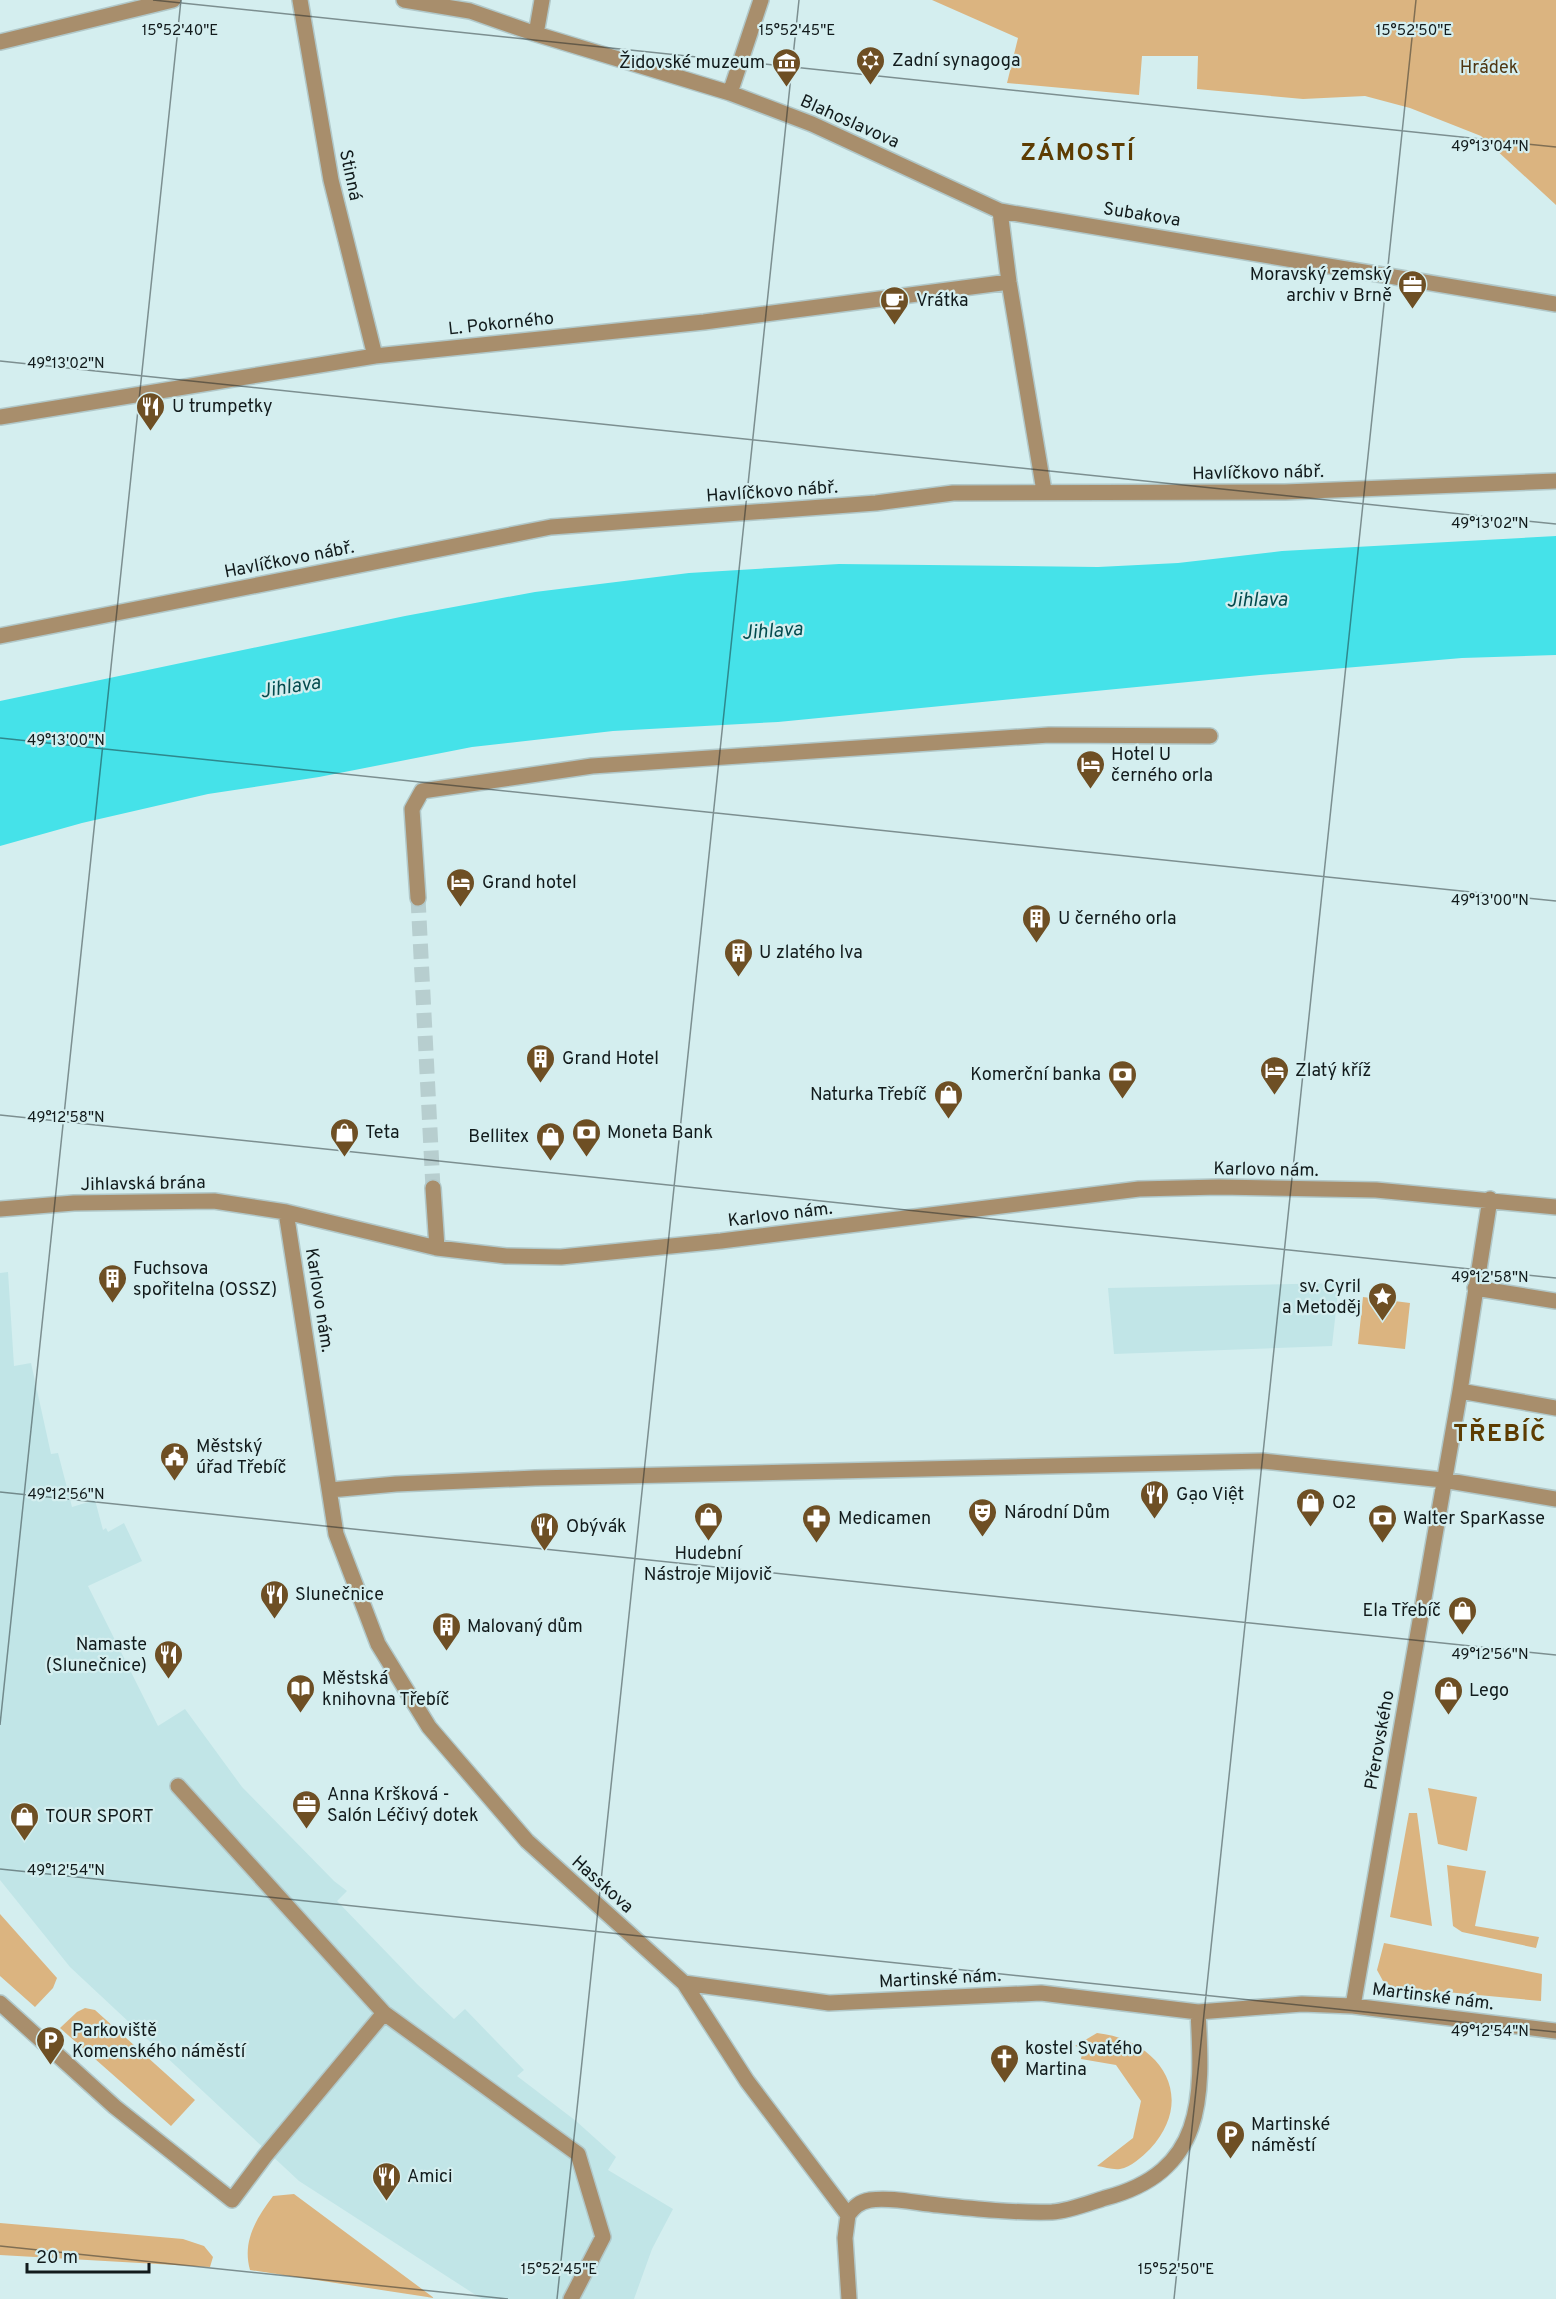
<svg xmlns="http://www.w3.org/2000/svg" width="1556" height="2299" font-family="Overpass,sans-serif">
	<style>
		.built { fill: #c1e5e7 }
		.green { fill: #dbb480 }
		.water { fill: #45e2e9 }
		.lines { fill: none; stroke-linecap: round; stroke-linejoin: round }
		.minor-tunnel { stroke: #b7cecf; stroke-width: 15; stroke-dasharray: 15 8; stroke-linecap: butt }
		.minor-casing { stroke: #b1c8c9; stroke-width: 18 }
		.minor { stroke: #a88e6c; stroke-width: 15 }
		.ticks { fill: none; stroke: #121b1c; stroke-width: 1.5; stroke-opacity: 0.45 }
		.labels { text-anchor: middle; stroke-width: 4.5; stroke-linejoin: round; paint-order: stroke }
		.poi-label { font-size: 18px; fill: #121b1c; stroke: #d4eeef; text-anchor: start }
		.park-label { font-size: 18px; fill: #4f3611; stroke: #d4eeef }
		.street-label { font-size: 18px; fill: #121b1c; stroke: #d4eeef }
		.water-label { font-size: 20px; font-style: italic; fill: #034b4e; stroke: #d4eeef }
		.district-label { font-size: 24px; font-weight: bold; letter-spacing: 1.5px; fill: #5d3c02; stroke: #d4eeef }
		.ticks-label { font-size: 15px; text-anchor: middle; fill: #121b1c; stroke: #d4eeef; stroke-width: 4.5; stroke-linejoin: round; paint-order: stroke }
	</style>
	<rect width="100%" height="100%" fill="#d4eeef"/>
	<path class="built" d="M8,1272L14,1366L31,1363L51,1454L58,1453L72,1507L95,1500L103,1530L106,1528L108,1532L124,1523L142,1561L88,1586L158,1726L185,1709L242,1787L334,1881L347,1891L337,1901L417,1984L454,2019L465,2009L524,2070L517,2076L576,2121L616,2157L608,2170L673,2209L652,2249L634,2299H482L299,2181L70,1967L0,1880V1273Z
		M1339,1283L1332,1346L1114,1354L1108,1288Z"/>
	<path class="green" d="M932,0H1556V205L1481,136L1410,108L1365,96L1303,99L1197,89L1198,56H1142L1139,95L1007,83L1018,38Z
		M1363,1297L1410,1303L1405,1349L1358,1344Z
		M1428,1788L1477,1797L1467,1851L1438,1844Z
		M1409,1813H1417L1432,1926L1390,1917Z
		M1447,1865L1486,1871L1475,1926L1539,1937L1536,1948L1462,1932L1453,1926Z
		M0,1914L57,1978L53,1988L35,2007L0,1976Z
		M1384,1943L1542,1974L1541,2001L1393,1987L1383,1981L1377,1970Z
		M85,2008L95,2010L195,2100L171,2126L60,2028L77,2012Z
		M1097,2033C1160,2040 1198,2097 1150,2149C1142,2157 1131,2167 1120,2169C1113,2170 1104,2167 1097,2166L1133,2138L1141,2101L1116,2065L1081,2059L1083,2048L1075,2046Z
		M294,2194L434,2298L250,2270C242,2241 256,2219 273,2196Z
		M0,2223L183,2239L204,2246L213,2257L210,2267L0,2255Z"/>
	<path class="water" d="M1556,536V655L1462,658L1260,675L778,722L613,731L472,747L319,777L208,794L82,823L0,846V701L405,616L535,592L689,573L839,564L1098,567L1178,563L1282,551Z"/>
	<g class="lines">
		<path class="minor-tunnel" d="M418,898L433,1188"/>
		<defs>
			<path id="minor" d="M300,0L331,180L375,356
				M404,0L470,11L536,34L730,93L812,124L1000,211L1556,304
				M536,34L542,0
				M0,42L173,0
				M730,93L761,0
				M1000,211L1009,282L1044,491
				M0,417L375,356L704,322L1009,282
				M0,636L551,527L876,503L953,493L1285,492L1556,481
				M418,898L412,809L422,791L592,766L1049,735L1210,736
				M433,1188L437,1248
				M0,1209L74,1203L214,1201L286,1212L437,1248L506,1256L561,1257L721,1241L1139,1189L1219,1187L1376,1190L1556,1207
				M286,1212L336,1534L378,1644L429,1727L527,1841L684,1983L747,2081L848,2215L845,2238L849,2299
				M1475,1288L1556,1301
				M1460,1391L1556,1408
				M330,1490L396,1484L535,1478L1263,1461L1443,1480L1556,1499
				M178,1786L384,2013
				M684,1983L829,2003L1041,1993L1198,2012
				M0,2003L115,2107L232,2200L265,2156L384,2013L578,2154L603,2237L571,2299
				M1353,2006L1460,1391L1490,1199
				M848,2215C854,2207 859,2202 870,2200C892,2197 916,2203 938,2205C976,2209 1014,2213 1052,2212C1069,2211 1089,2203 1105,2198C1205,2172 1203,2099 1198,2012L1302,2004L1353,2006L1556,2031"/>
		</defs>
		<use href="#minor" class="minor-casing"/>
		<use href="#minor" class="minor"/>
	</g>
	<path class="ticks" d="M153,0L1556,147M0,361L1556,524M0,738L1556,901M0,1115L1556,1278M0,1492L1556,1655M0,1725L181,0M0,1869L1556,2032M0,2246L508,2299M557,2299L799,0M1174,2299L1416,0"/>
	<defs>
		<symbol id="synagogue-pin" viewBox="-11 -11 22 30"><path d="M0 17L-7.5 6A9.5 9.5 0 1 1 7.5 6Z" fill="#6e4f24" stroke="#d4eeef"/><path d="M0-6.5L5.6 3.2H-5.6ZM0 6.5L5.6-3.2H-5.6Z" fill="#fff"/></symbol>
		<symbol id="museum-pin" viewBox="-11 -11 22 30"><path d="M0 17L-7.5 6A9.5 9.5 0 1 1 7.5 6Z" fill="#6e4f24" stroke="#d4eeef"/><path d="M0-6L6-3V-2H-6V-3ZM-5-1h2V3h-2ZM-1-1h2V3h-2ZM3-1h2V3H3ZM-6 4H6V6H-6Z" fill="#fff"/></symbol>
		<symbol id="office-pin" viewBox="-11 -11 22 30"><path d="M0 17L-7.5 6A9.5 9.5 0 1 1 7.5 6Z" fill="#6e4f24" stroke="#d4eeef"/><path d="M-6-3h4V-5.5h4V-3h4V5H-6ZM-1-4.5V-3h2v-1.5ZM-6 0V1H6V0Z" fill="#fff"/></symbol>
		<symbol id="cafe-pin" viewBox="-11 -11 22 30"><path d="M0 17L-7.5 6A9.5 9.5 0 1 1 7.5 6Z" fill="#6e4f24" stroke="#d4eeef"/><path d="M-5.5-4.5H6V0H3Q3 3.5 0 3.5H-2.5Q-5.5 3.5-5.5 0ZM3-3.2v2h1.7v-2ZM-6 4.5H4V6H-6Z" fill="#fff"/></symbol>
		<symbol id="restaurant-pin" viewBox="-11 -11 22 30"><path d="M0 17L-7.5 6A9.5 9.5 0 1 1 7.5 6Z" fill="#6e4f24" stroke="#d4eeef"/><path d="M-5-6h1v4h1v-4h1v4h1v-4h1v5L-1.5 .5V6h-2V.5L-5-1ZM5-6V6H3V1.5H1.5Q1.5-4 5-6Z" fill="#fff"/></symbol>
		<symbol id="hotel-pin" viewBox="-11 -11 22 30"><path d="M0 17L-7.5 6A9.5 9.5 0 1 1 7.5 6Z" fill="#6e4f24" stroke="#d4eeef"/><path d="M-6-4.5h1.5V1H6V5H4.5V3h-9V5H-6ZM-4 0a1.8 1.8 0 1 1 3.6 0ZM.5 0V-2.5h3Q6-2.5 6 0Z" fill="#fff"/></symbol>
		<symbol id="building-pin" viewBox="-11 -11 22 30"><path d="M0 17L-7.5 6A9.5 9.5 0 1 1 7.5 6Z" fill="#6e4f24" stroke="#d4eeef"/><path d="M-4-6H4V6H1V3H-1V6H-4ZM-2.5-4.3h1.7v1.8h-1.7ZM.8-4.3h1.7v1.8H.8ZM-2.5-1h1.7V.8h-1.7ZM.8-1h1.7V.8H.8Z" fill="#fff"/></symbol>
		<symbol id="bank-pin" viewBox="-11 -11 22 30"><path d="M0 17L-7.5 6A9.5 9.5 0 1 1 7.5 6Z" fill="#6e4f24" stroke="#d4eeef"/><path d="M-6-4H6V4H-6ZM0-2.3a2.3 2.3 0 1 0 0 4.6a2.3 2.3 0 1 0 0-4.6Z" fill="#fff"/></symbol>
		<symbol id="shop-pin" viewBox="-11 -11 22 30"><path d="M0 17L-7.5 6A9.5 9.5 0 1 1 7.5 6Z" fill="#6e4f24" stroke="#d4eeef"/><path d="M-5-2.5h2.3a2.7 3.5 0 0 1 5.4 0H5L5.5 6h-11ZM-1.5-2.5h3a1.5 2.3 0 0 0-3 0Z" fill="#fff"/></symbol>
		<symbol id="sight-pin" viewBox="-11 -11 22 30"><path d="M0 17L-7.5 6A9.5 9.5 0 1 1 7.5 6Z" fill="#6e4f24" stroke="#d4eeef"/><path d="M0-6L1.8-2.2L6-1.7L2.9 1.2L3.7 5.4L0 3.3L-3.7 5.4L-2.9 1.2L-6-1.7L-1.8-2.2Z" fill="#fff"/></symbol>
		<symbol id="civic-pin" viewBox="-11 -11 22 30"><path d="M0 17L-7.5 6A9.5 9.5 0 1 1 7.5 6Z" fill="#6e4f24" stroke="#d4eeef"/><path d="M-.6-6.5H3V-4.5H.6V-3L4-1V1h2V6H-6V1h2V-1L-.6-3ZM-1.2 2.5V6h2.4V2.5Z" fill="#fff"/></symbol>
		<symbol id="theatre-pin" viewBox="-11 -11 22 30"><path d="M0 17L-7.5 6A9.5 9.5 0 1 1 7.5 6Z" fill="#6e4f24" stroke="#d4eeef"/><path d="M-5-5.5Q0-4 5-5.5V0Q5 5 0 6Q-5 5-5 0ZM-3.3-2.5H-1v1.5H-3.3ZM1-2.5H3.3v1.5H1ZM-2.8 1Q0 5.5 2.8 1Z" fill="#fff"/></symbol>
		<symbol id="pharmacy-pin" viewBox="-11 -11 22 30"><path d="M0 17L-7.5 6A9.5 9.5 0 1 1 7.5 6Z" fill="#6e4f24" stroke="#d4eeef"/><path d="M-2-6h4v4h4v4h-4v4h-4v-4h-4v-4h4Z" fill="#fff"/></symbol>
		<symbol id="library-pin" viewBox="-11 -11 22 30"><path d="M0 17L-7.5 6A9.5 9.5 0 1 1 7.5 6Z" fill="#6e4f24" stroke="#d4eeef"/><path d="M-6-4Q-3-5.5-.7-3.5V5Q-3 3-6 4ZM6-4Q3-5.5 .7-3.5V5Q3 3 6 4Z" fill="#fff"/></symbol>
		<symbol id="parking-pin" viewBox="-11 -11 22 30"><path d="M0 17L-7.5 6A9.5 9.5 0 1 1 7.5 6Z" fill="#6e4f24" stroke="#d4eeef"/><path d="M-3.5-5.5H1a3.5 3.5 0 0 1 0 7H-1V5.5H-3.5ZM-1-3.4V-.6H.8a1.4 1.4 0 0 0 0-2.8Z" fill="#fff"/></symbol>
		<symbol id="church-pin" viewBox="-11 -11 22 30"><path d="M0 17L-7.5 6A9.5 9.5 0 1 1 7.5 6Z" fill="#6e4f24" stroke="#d4eeef"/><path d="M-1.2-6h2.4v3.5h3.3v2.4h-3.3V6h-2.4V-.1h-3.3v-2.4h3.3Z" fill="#fff"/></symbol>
	</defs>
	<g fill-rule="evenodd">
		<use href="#synagogue-pin" x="854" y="44" width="33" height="45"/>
		<use href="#museum-pin" x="770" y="46" width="33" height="45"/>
		<use href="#office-pin" x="1396" y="268" width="33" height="45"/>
		<use href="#cafe-pin" x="878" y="284" width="33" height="45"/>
		<use href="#restaurant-pin" x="134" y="390" width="33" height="45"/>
		<use href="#hotel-pin" x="1074" y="748" width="33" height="45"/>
		<use href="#hotel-pin" x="444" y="866" width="33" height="45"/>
		<use href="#building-pin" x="1020" y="902" width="33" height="45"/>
		<use href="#building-pin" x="722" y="936" width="33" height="45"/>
		<use href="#building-pin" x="524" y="1042" width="33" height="45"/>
		<use href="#hotel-pin" x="1258" y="1054" width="33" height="45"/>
		<use href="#bank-pin" x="1106" y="1058" width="33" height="45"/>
		<use href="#shop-pin" x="932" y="1078" width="33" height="45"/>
		<use href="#shop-pin" x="328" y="1116" width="33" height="45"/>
		<use href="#bank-pin" x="570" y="1116" width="33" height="45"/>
		<use href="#shop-pin" x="534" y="1120" width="33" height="45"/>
		<use href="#building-pin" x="96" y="1262" width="33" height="45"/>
		<use href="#sight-pin" x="1366" y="1280" width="33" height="45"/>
		<use href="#civic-pin" x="158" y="1440" width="33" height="45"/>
		<use href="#restaurant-pin" x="1138" y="1478" width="33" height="45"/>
		<use href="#shop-pin" x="1294" y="1486" width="33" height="45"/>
		<use href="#theatre-pin" x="966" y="1496" width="33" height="45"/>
		<use href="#shop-pin" x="692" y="1500" width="33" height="45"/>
		<use href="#pharmacy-pin" x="800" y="1502" width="33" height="45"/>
		<use href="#bank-pin" x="1366" y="1502" width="33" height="45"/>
		<use href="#restaurant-pin" x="528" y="1510" width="33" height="45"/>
		<use href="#restaurant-pin" x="258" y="1578" width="33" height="45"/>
		<use href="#shop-pin" x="1446" y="1594" width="33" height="45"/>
		<use href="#building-pin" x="430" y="1610" width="33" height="45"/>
		<use href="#restaurant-pin" x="152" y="1638" width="33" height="45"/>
		<use href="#library-pin" x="284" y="1672" width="33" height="45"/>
		<use href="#shop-pin" x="1432" y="1674" width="33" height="45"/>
		<use href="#office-pin" x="290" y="1788" width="33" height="45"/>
		<use href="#shop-pin" x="8" y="1800" width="33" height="45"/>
		<use href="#parking-pin" x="34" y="2024" width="33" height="45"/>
		<use href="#church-pin" x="988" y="2042" width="33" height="45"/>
		<use href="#parking-pin" x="1214" y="2118" width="33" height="45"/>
		<use href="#restaurant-pin" x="370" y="2160" width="33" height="45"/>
	</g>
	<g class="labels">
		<g class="poi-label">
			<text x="892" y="66">Zadní synagoga</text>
			<text x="765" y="68" text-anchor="end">Židovské muzeum</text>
			<text x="1392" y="280" text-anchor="end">Moravský zemský<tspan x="1392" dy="21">archiv v Brně</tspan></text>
			<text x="916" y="306">Vrátka</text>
			<text x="172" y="412">U trumpetky</text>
			<text x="1111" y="760">Hotel U<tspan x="1111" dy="21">černého orla</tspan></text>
			<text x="482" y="888">Grand hotel</text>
			<text x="1058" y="924">U černého orla</text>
			<text x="759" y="958">U zlatého lva</text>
			<text x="562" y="1064">Grand Hotel</text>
			<text x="1295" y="1076">Zlatý kříž</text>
			<text x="1101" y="1080" text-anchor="end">Komerční banka</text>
			<text x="927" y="1100" text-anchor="end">Naturka Třebíč</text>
			<text x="365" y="1138">Teta</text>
			<text x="607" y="1138">Moneta Bank</text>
			<text x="529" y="1142" text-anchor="end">Bellitex</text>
			<text x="133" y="1274">Fuchsova<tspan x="133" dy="21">spořitelna (OSSZ)</tspan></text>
			<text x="1361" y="1292" text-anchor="end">sv. Cyril<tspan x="1361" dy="21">a Metoděj</tspan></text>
			<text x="196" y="1452">Městský<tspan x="196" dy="21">úřad Třebíč</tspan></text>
			<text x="1176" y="1500">Gạo Việt</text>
			<text x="1332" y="1508">O2</text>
			<text x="1004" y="1518">Národní Dům</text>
			<text x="838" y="1524">Medicamen</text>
			<text x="1403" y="1524">Walter SparKasse</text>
			<text x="566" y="1532">Obývák</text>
			<text x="708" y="1559" text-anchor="middle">Hudební<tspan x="708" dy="21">Nástroje Mijovič</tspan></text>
			<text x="295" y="1600">Slunečnice</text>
			<text x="1441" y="1616" text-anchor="end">Ela Třebíč</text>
			<text x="467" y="1632">Malovaný dům</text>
			<text x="147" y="1650" text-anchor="end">Namaste<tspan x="147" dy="21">(Slunečnice)</tspan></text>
			<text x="322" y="1684">Městská<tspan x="322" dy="21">knihovna Třebíč</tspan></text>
			<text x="1469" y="1696">Lego</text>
			<text x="327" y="1800">Anna Kršková -<tspan x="327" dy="21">Salón Léčivý dotek</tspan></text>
			<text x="45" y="1822">TOUR SPORT</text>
			<text x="72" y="2036">Parkoviště<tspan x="72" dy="21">Komenského náměstí</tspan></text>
			<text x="1025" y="2054">kostel Svatého<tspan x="1025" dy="21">Martina</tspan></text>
			<text x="1251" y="2130">Martinské<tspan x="1251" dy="21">náměstí</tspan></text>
			<text x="407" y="2182">Amici</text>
		</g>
		<g class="park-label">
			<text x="1489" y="73">Hrádek</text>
		</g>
		<g class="street-label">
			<text transform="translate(850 121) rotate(24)" y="6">Blahoslavova</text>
			<text transform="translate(351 175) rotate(78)" y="6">Stinná</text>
			<text transform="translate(1142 214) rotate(9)" y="6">Subakova</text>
			<text transform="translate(501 323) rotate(-6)" y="6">L. Pokorného</text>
			<text transform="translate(1258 472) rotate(-1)" y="6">Havlíčkovo nábř.</text>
			<text transform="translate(772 491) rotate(-4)" y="6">Havlíčkovo nábř.</text>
			<text transform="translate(289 559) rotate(-11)" y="6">Havlíčkovo nábř.</text>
			<text transform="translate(1266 1169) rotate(1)" y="6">Karlovo nám.</text>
			<text transform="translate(143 1183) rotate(-1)" y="6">Jihlavská brána</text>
			<text transform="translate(780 1214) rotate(-7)" y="6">Karlovo nám.</text>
			<text transform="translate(320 1300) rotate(81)" y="6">Karlovo nám.</text>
			<text transform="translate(1379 1740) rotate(-80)" y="6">Přerovského</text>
			<text transform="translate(603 1884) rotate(42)" y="6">Hasskova</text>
			<text transform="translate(940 1978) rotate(-3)" y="6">Martinské nám.</text>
			<text transform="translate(1433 1996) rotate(7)" y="6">Martinské nám.</text>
		</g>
		<g class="water-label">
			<text transform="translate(1257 599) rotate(-1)" y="7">Jihlava</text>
			<text transform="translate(772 630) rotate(-4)" y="7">Jihlava</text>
			<text transform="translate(290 686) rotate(-9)" y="7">Jihlava</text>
		</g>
		<g class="district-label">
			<text x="1078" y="160">ZÁMOSTÍ</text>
			<text x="1500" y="1441">TŘEBÍČ</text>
		</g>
	</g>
	<g class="ticks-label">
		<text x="180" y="35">15°52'40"E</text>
		<text x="797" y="35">15°52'45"E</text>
		<text x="1414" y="35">15°52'50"E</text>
		<text x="1490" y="151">49°13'04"N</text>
		<text x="66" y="368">49°13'02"N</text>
		<text x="1490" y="528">49°13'02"N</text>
		<text x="66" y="745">49°13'00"N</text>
		<text x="1490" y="905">49°13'00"N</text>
		<text x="66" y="1122">49°12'58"N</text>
		<text x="1490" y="1282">49°12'58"N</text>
		<text x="66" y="1499">49°12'56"N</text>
		<text x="1490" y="1659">49°12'56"N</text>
		<text x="66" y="1875">49°12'54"N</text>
		<text x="1490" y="2036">49°12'54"N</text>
		<text x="559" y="2274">15°52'45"E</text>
		<text x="1176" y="2274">15°52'50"E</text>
	</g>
	<path d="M27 2263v9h122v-9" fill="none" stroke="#121b1c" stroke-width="3"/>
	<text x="36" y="2263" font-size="18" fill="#121b1c" stroke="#d4eeef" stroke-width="4.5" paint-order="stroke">20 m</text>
</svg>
